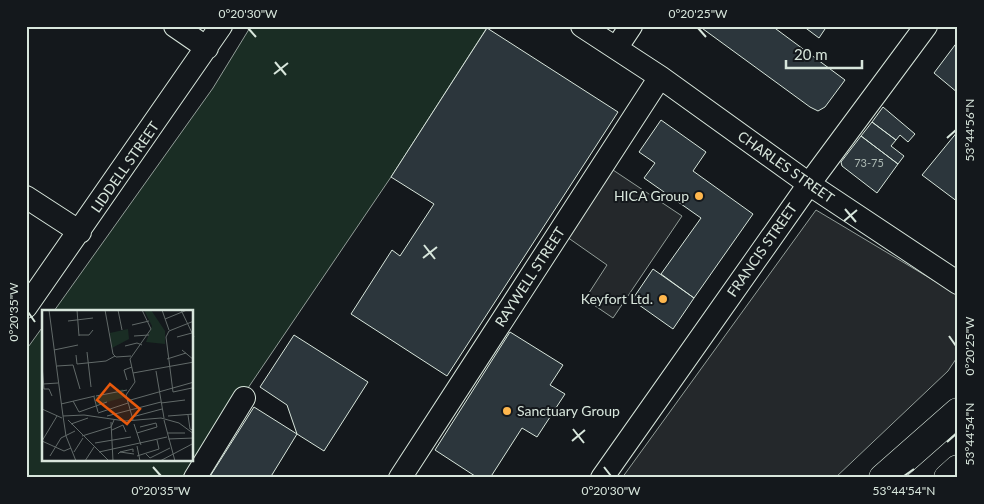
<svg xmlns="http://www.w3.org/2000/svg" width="984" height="504" font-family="Lato,sans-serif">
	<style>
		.green { fill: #1a2d24; stroke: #939e99 }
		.parking { fill: #24282b; stroke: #939e99 }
		.building { fill: #2c363c; stroke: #d8e6dc }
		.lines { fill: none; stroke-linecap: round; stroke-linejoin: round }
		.street-casing { stroke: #d8e6dc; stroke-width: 24 }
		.highway-casing { stroke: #d8e6dc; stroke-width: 29 }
		.street { stroke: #14181c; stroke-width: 22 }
		.highway { stroke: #14181c; stroke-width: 28 }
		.ticks { fill: none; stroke: #d8e6dc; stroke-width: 2 }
		.poi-dot { fill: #ffb74d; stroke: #14181c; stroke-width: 2 }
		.labels { text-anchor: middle; stroke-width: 4; stroke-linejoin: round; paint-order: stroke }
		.number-label { font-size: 11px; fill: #adbab4 }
		.street-label { font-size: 14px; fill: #d8e6dc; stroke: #14181c }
		.poi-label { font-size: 14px; fill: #d8e6dc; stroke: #14181c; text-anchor: end }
		.inset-road { fill: none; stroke: #626a69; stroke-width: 1 }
		.view { fill: #e8590c; fill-opacity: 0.15; stroke: #e8590c; stroke-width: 2.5 }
		.inset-edge { fill: none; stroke: #d8e6dc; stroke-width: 2.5 }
		.neatline { fill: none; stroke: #d8e6dc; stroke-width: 2 }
		.ticks-label { font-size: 12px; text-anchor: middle; fill: #d8e6dc }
	</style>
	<rect width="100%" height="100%" fill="#14181c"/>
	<path class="green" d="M251,26H488L391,177L187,478H26V350L44,325V460H192V312L54,311L213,88Z"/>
	<path class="parking" d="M613,170L682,216L613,318L585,299L607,265L567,237Z
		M816,210L958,295V356L948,371L835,478H622Z"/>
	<path class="building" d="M699,26H772L845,80L825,107L818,111L810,107Z
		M803,26H827L819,38Z
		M487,28L618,112L447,376L351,314L392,250L400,256L434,204L391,177Z
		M958,41V93L934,73Z
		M883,107L915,134L908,142L900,135L896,140L872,122Z
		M661,120L706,152L693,171L753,214L694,298L661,274L701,218L644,178L655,163L639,152Z
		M872,122L896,140L891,146L904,156L898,164L861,136Z
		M958,131V202L922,175Z
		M861,136L898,164L877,193L842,166L841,162Z
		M653,269L694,298L673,329L632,300Z
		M510,332L563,365L550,385L565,394L537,437L522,428L490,478H478L435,450Z
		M294,335L368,382L324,451L297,434L287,405L260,387Z
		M254,407L297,434L270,478H209Z"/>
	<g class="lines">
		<defs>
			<path id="street" d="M175,26L207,48
				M582,26L660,77L809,184L958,283
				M617,47L631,26
				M26,197L80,232
				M26,307L221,26
				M195,478L244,398
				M400,478L660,77
				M602,478L809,184L926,26"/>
			<path id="highway" d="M883,478L958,412
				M948,478L958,469"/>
		</defs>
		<use href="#street" class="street-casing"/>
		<use href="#highway" class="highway-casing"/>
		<use href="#street" class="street"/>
		<use href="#highway" class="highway"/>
	</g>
	<path class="ticks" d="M248,28L256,37M698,28L706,37M275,62L286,75M274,74L288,63M947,138L956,130M845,209L856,222M844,221L857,210M424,245L435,259M423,258L437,247M28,312L35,322M949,336L956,346M573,429L584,443M572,441L585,430M947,442L956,434M153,467L161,476M604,467L611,476M904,476L914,469"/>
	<g class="poi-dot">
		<circle cx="699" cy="196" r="5"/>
		<circle cx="663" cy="299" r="5"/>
		<circle cx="507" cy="411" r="5"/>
	</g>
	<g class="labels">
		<g class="number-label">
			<text x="869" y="167">73-75</text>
		</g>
		<g class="street-label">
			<text transform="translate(125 167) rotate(-55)" y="5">LIDDELL STREET</text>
			<text transform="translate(786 167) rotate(35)" y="5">CHARLES STREET</text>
			<text transform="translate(762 250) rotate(-55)" y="5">FRANCIS STREET</text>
			<text transform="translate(530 277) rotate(-57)" y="5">RAYWELL STREET</text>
		</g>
		<g class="poi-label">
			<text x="689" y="201">HICA Group</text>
			<text x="653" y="304">Keyfort Ltd.</text>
			<text x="517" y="416" text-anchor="start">Sanctuary Group</text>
		</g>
	</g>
	<g transform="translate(42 310)">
		<rect width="151" height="151" fill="#14181c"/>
		<path d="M102,0H109L123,21V34L104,32L110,16ZM86,19L87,29L70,38L68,23ZM81,79L83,87L55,95L53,87Z" fill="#1a2d24"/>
		<path class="inset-road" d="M7,0L21,106M35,0L37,26M63,0L71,44L74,47L89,46M76,0L80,20M120,0L127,20M139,0L152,27M123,9L145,0M26,11L51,8M90,15L107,11M37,25H47L51,20M92,26L107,25M135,27L150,23M83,36L95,33L100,35M12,40L36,35M140,40L152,50M45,42L49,77M34,45L35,54L64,51L73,46M125,49L144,43M0,55L2,79H7L10,86M15,56L31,55L38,79M114,61L122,108M91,63L152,52M85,70L82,60L90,57M1,74L16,73M150,78L131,82L124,27L127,21L152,11M54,86L85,80M52,87L56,102M31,91L37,102L65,92M85,91L152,72M119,93L143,90M19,94L53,86M0,99L20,108M56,103L86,93M146,105L148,119L151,120M65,106L119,92M126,106L152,104M90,107L120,99M26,110L67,151M91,110L84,85L93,72L88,49L109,19L100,0M122,110L133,151M69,112L71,151M29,114L46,108M92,114L99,135M98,117L114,113M70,120L81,115L84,122M95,123L115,117L114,113M126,123H143M40,126L69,117L72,110M126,129L152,128M0,131L22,141L29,138M0,131L15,106M53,133L89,127M95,136L98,151M32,142L41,128M57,142L125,127M78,142L91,139V142M76,144L78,142L92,144M104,144L108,148L128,138M8,146L19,128L33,121M95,146L117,139L115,130M34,151L24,126L21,106L42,105L83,111L119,108L137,113L152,124M43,151L52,137M118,151L152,133"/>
		<path class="view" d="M68,74L98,99L85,114L55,90Z"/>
		<rect width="151" height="151" class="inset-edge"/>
	</g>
	<rect width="984" height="504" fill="none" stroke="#14181c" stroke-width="55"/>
	<path d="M786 60v8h76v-8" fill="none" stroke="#d8e6dc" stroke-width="2.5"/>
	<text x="794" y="60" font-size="15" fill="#d8e6dc" stroke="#14181c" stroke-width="4" paint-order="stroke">20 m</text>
	<rect x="28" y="28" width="928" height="448" class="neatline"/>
	<g class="ticks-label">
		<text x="248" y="18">0°20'30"W</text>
		<text x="698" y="18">0°20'25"W</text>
		<text transform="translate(970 130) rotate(-90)" y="4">53°44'56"N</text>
		<text transform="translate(14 312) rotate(-90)" y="4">0°20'35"W</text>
		<text transform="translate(970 346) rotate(-90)" y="4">0°20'25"W</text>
		<text transform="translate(970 434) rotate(-90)" y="4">53°44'54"N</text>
		<text x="161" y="495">0°20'35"W</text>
		<text x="611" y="495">0°20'30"W</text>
		<text x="904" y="495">53°44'54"N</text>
	</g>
</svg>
